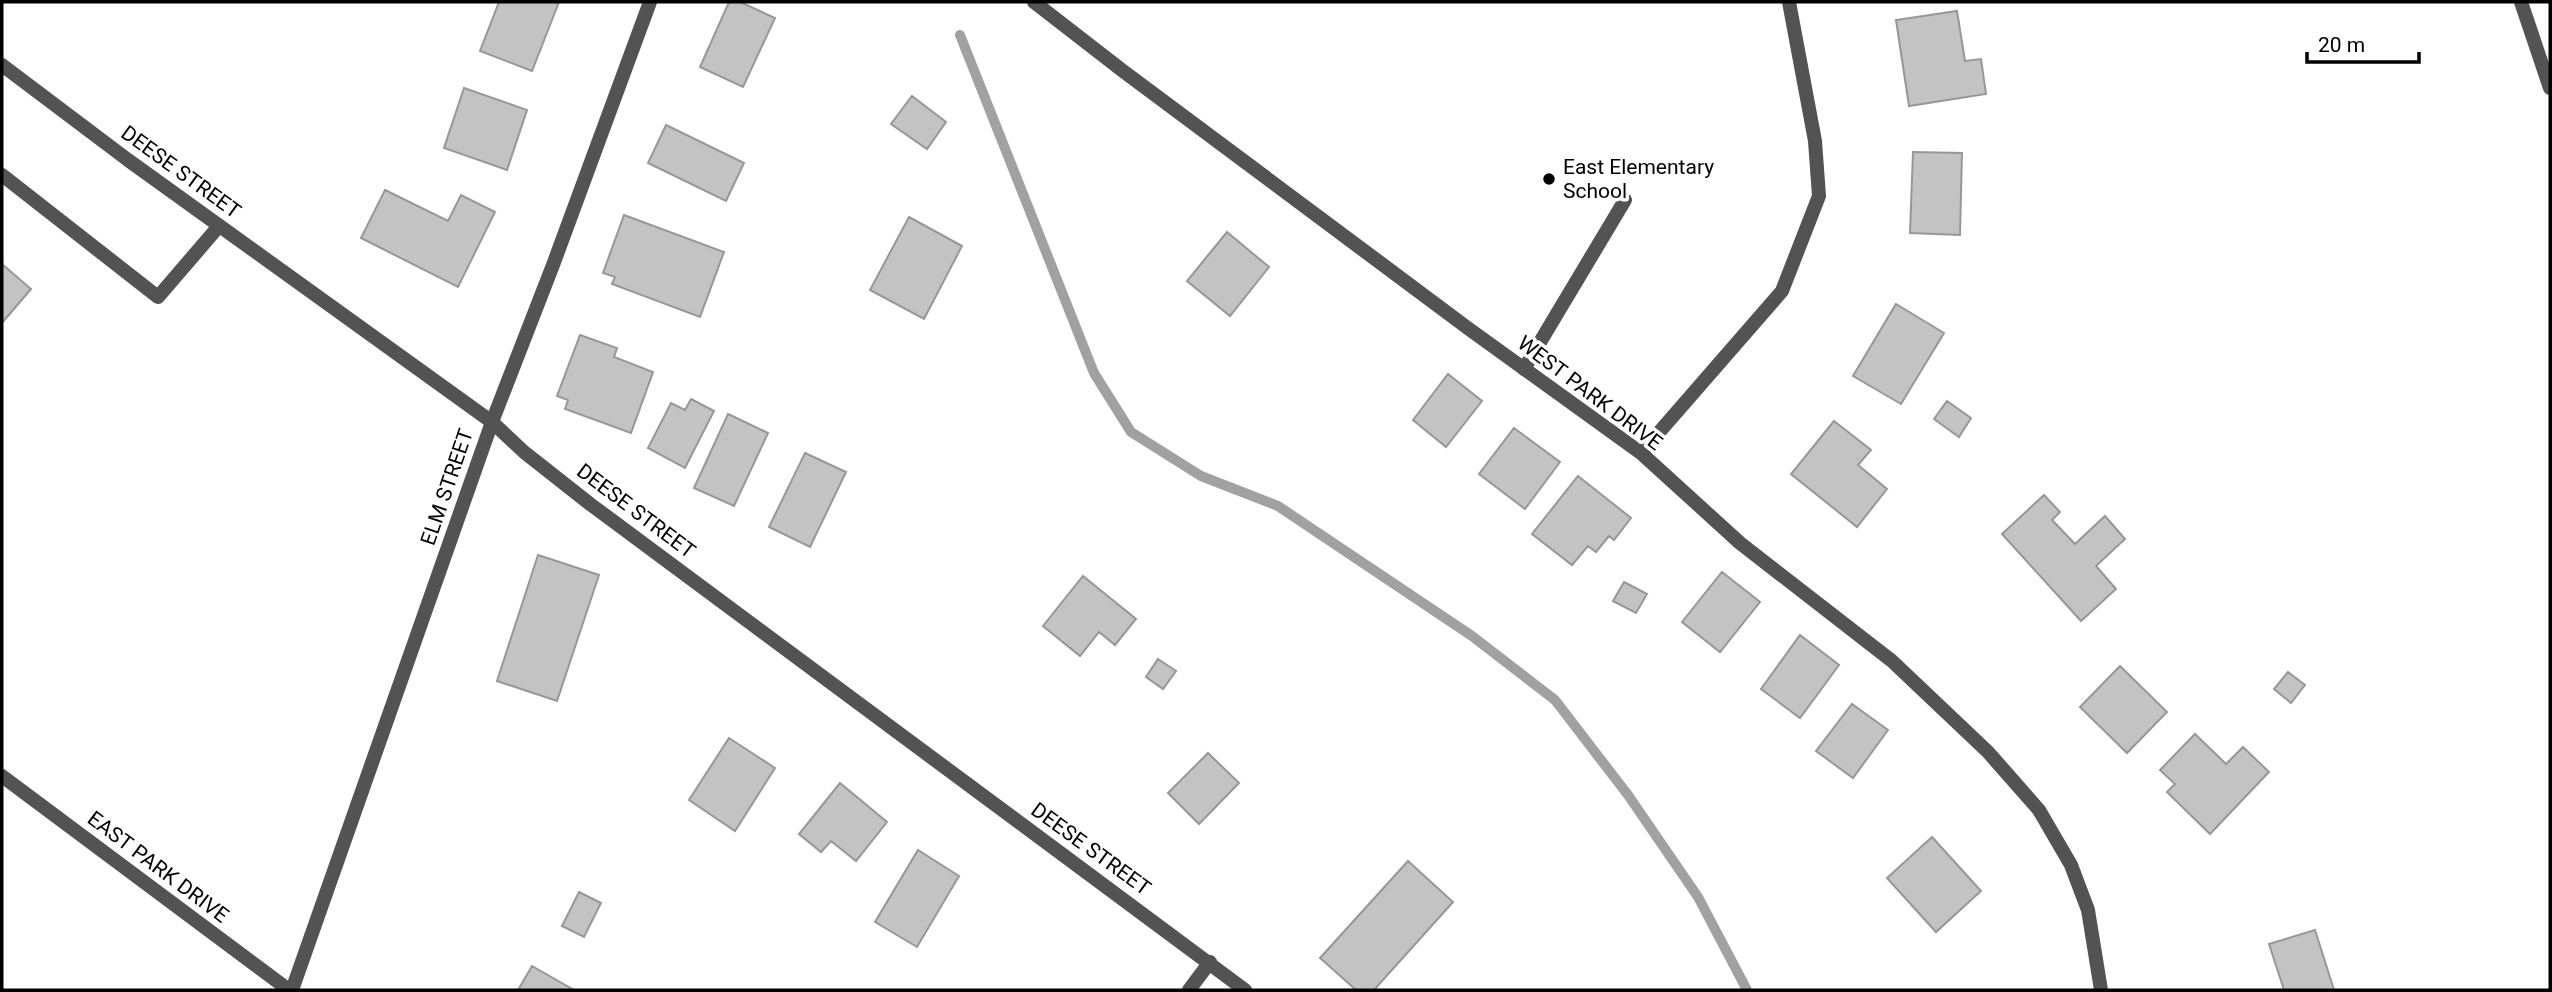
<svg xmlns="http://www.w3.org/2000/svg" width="2552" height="992" font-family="Roboto,sans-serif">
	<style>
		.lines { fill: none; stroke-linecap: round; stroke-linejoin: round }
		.stream { stroke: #a1a1a1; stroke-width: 10 }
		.building { fill: #c3c3c3; stroke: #979797; stroke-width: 2 }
		.lane { stroke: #535353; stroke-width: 14 }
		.street { stroke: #535353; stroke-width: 14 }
		.poi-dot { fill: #000; stroke: #fff; stroke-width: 2.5 }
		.labels { text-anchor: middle; stroke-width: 7; stroke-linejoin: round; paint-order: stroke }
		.poi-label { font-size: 21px; fill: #000; stroke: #fff; text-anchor: start }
		.street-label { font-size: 21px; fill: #000; stroke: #fff }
	</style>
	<rect width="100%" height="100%" fill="#fff"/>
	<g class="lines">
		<path class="stream" d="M960,35L1094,373L1131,432L1201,476L1278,506L1472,636L1555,700L1628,795L1698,897L1747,990"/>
	</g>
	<path class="building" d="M499,2H559L532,71L480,51Z
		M729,2H740L775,18L743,87L700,67Z
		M1957,11L1965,61L1981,59L1986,94L1909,106L1896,20Z
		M464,88L527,110L507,170L444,148Z
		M912,96L946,122L927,149L891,124Z
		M666,125L744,163L726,201L648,163Z
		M1913,152L1962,153L1960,235L1910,233Z
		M385,190L448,221L461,195L495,212L458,287L361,238Z
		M624,215L724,252L700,317L612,284L615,277L603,273Z
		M909,217L962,246L924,319L870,290Z
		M1227,232L1269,267L1230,316L1187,281Z
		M2,264L31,289L2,323Z
		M1896,304L1944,333L1901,404L1853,376Z
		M580,335L617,348L614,357L653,372L631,433L565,409L568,400L557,396Z
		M1448,374L1482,401L1446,447L1413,420Z
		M691,399L714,411L685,468L648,448L671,403L685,410Z
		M1947,401L1971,418L1959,437L1934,419Z
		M728,414L768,433L734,506L694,488Z
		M1834,421L1871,450L1858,465L1887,489L1857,527L1791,474Z
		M1514,428L1560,462L1525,509L1479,474Z
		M805,453L846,472L810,547L769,527Z
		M1578,476L1631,518L1614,540L1609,536L1596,552L1588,546L1572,565L1532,534Z
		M2044,495L2060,512L2052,520L2075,544L2105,516L2125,539L2096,566L2116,589L2081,621L2002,534Z
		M538,555L599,575L557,701L497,681Z
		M1722,572L1760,602L1720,652L1682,622Z
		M1083,576L1136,619L1115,645L1099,632L1080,656L1043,626Z
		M1624,582L1647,594L1636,613L1613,601Z
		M1800,635L1839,665L1800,718L1761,689Z
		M1158,659L1176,671L1163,689L1146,677Z
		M2120,666L2167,712L2127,753L2080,707Z
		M2288,672L2305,685L2291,703L2274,689Z
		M1852,704L1888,730L1853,778L1816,751Z
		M2195,734L2226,764L2243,747L2269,772L2210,834L2167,792L2175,784L2160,770Z
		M729,738L775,768L735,831L689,800Z
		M1208,753L1239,783L1199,824L1168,793Z
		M840,783L887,822L856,861L831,841L821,852L799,834Z
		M1932,837L1981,891L1936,932L1887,878Z
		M918,850L959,876L917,947L875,922Z
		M1408,861L1453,902L1374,990H1356L1320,958Z
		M579,892L601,903L584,937L562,926Z
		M2315,930L2334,990H2284L2269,944Z
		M532,966L574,990H518Z"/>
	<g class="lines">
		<path class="lane" d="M2,175L158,297L219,226
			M1524,369L1625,200"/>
		<path class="street" d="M1034,2L1123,71L1469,329L1641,453L1740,543L1892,661L1988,752L2039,810L2071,865L2088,910L2101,990
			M2521,2L2550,88
			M2,65L128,160L492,422L524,452L590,504L1245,990
			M1641,453L1782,291L1819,196L1815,141L1789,2
			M2,776L289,990
			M292,990L492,422L553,265L650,2
			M1189,990L1210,962"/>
	</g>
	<circle class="poi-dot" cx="1549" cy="179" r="7"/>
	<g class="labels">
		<g class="poi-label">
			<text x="1563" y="174">East Elementary<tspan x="1563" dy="24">School</tspan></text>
		</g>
		<g class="street-label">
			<text transform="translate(181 172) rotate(36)" y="7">DEESE STREET</text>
			<text transform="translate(1590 393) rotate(37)" y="7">WEST PARK DRIVE</text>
			<text transform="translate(447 487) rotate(-71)" y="7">ELM STREET</text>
			<text transform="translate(636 511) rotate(37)" y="7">DEESE STREET</text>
			<text transform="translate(1091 849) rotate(36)" y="7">DEESE STREET</text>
			<text transform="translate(158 867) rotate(37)" y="7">EAST PARK DRIVE</text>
		</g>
	</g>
	<rect width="2552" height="992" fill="none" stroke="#000000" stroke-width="7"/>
	<path d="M2307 52v10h112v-10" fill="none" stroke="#000000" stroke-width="3.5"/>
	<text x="2318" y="52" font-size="21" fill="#000000" stroke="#ffffff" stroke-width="5" paint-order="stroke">20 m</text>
</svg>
